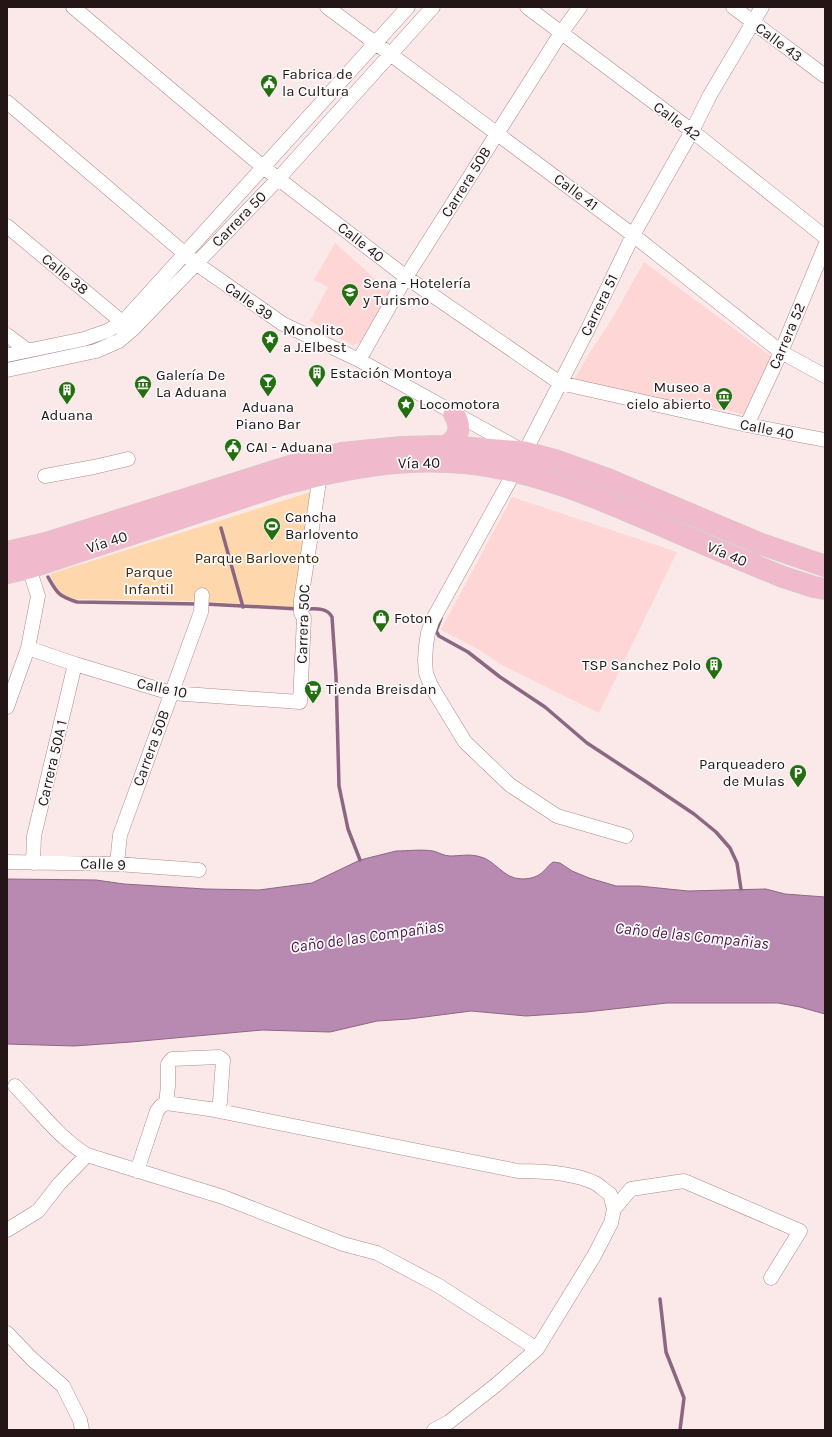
<svg xmlns="http://www.w3.org/2000/svg" width="832" height="1437" font-family="Karla,sans-serif">
	<style>
		.built { fill: #fed6d5 }
		.green { fill: #ffd7ad }
		.water { fill: #b98ab1; stroke: #8c6782 }
		.lines { fill: none; stroke-linecap: round; stroke-linejoin: round }
		.stream { stroke: #8c6782; stroke-width: 3.5 }
		.minor-casing { stroke: #b08a89; stroke-width: 15 }
		.highway-casing { stroke: #cfcccc; stroke-width: 22 }
		.minor { stroke: #fff; stroke-width: 14 }
		.highway { stroke: #f1b9cc; stroke-width: 21 }
		.labels { text-anchor: middle; stroke-width: 3.5; stroke-linejoin: round; paint-order: stroke }
		.street-label { font-size: 15px; fill: #241616; stroke: #fafafa }
		.poi-label { font-size: 15px; fill: #241616; stroke: #fafafa; text-anchor: start }
		.park-label { font-size: 15px; fill: #432702; stroke: #fafafa }
		.water-label { font-size: 16px; font-style: italic; fill: #4f174a; stroke: #fafafa }
	</style>
	<rect width="100%" height="100%" fill="#fae9e8"/>
	<path class="built" d="M335,243L391,293L362,342L353,345L310,321L328,287L314,280Z
		M644,262L772,357L744,415L728,410L692,407L574,380L589,354L612,319Z
		M512,497L677,552L599,713L502,665L478,649L441,630Z"/>
	<path class="green" d="M314,491L300,608L197,601L77,599L64,596L57,588L50,574Z"/>
	<path class="water" d="M396,851C408,851 421,849 433,851C438,852 444,856 450,856C459,856 468,854 477,856C496,859 502,879 522,879C527,879 533,878 537,876C544,873 547,866 553,862L560,863L572,871L589,878L616,886H639L688,891L766,889L785,894L825,897V1014L800,1007L778,1003H667L586,1012L526,1016L471,1011L409,1019L377,1021L330,1032L262,1030L131,1042L74,1046L7,1044V879L96,880L124,884L205,889L259,890L312,883L360,860Z"/>
	<g class="lines">
		<path class="stream" d="M221,528L243,607
			M48,577C57,593 58,596 77,602L199,604
			M205,604L299,609
			M305,609C315,609 327,607 332,617L336,676L339,786L348,829L360,860
			M441,618L436,631L439,636L468,652L500,677L545,707L587,743L645,781L694,814L716,832L730,848L737,863L741,889
			M660,1299L666,1352L684,1398L680,1430"/>
		<defs>
			<path id="minor" d="M73,7L263,167L406,277L560,383L747,425L825,440
				M327,7L633,235L781,352L825,376
				M527,7L692,131L825,237
				M733,7L825,76
				M7,102L197,264L283,324L359,360L519,449
				M7,226L128,327
				M7,335L27,350
				M7,355L84,339L107,331L123,322L408,7
				M359,360L406,277L561,33L580,7
				M7,370L96,351L119,341L133,329L278,179L433,7
				M747,425L781,352L825,246
				M45,476L94,467L128,459
				M28,648L75,664L171,693L300,702L304,618L301,613V600L319,482V474
				M7,707L28,648L38,596L29,568
				M626,836L557,816L510,785L465,742L431,686L426,673L425,660L426,646L428,633L432,621L515,471L587,331L633,235L692,131L710,95L762,7
				M7,862L117,864L199,870
				M33,863L34,836L75,664
				M117,864L120,835L201,612L202,595
				M15,1086C38,1109 59,1138 87,1155L223,1197L343,1244L377,1253L439,1286L537,1349
				M166,1103L168,1086V1064L172,1059L219,1057L223,1060L220,1102L218,1109H209
				M137,1171L157,1111L161,1106L166,1103L209,1109L518,1171C541,1171 574,1173 595,1183C600,1186 605,1191 610,1194L614,1209L611,1223L594,1256L537,1349L496,1385L449,1422L434,1430
				M614,1209L631,1189L684,1181L800,1231L771,1278
				M7,1230L38,1211L59,1184L87,1155
				M7,1333L32,1359L63,1386L80,1420L82,1430"/>
			<path id="highway" d="M446,446C459,438 462,427 454,414
				M7,552L46,543L290,466L342,453L402,447L446,446L524,452L558,461L605,478L761,544L825,566
				M7,573L29,568L281,485C340,469 403,457 464,463C534,470 596,497 660,525C701,543 741,560 783,577L814,587L825,589"/>
		</defs>
		<use href="#minor" class="minor-casing"/>
		<use href="#highway" class="highway-casing"/>
		<use href="#minor" class="minor"/>
		<use href="#highway" class="highway"/>
	</g>
	<defs>
		<symbol id="civic-pin" viewBox="-11 -11 22 30"><path d="M0 17L-7.5 6A9.5 9.5 0 1 1 7.5 6Z" fill="#236e0f" stroke="#fafafa"/><path d="M-.6-6.5H3V-4.5H.6V-3L4-1V1h2V6H-6V1h2V-1L-.6-3ZM-1.2 2.5V6h2.4V2.5Z" fill="#fff"/></symbol>
		<symbol id="university-pin" viewBox="-11 -11 22 30"><path d="M0 17L-7.5 6A9.5 9.5 0 1 1 7.5 6Z" fill="#236e0f" stroke="#fafafa"/><path d="M0-5L7-2L0 1L-7-2ZM-4 1L0 2.5L4 1V4Q0 6-4 4Z" fill="#fff"/></symbol>
		<symbol id="sight-pin" viewBox="-11 -11 22 30"><path d="M0 17L-7.5 6A9.5 9.5 0 1 1 7.5 6Z" fill="#236e0f" stroke="#fafafa"/><path d="M0-6L1.8-2.2L6-1.7L2.9 1.2L3.7 5.4L0 3.3L-3.7 5.4L-2.9 1.2L-6-1.7L-1.8-2.2Z" fill="#fff"/></symbol>
		<symbol id="building-pin" viewBox="-11 -11 22 30"><path d="M0 17L-7.5 6A9.5 9.5 0 1 1 7.5 6Z" fill="#236e0f" stroke="#fafafa"/><path d="M-4-6H4V6H1V3H-1V6H-4ZM-2.5-4.3h1.7v1.8h-1.7ZM.8-4.3h1.7v1.8H.8ZM-2.5-1h1.7V.8h-1.7ZM.8-1h1.7V.8H.8Z" fill="#fff"/></symbol>
		<symbol id="bar-pin" viewBox="-11 -11 22 30"><path d="M0 17L-7.5 6A9.5 9.5 0 1 1 7.5 6Z" fill="#236e0f" stroke="#fafafa"/><path d="M-6-5H6L.8 .8V4.5H3.5V6h-7V4.5H-.8V.8Z" fill="#fff"/></symbol>
		<symbol id="museum-pin" viewBox="-11 -11 22 30"><path d="M0 17L-7.5 6A9.5 9.5 0 1 1 7.5 6Z" fill="#236e0f" stroke="#fafafa"/><path d="M0-6L6-3V-2H-6V-3ZM-5-1h2V3h-2ZM-1-1h2V3h-2ZM3-1h2V3H3ZM-6 4H6V6H-6Z" fill="#fff"/></symbol>
		<symbol id="stadium-pin" viewBox="-11 -11 22 30"><path d="M0 17L-7.5 6A9.5 9.5 0 1 1 7.5 6Z" fill="#236e0f" stroke="#fafafa"/><path d="M0-5a6.5 5 0 1 0 0 10a6.5 5 0 1 0 0-10ZM-3.5-1.8h7v3.6h-7Z" fill="#fff"/></symbol>
		<symbol id="shop-pin" viewBox="-11 -11 22 30"><path d="M0 17L-7.5 6A9.5 9.5 0 1 1 7.5 6Z" fill="#236e0f" stroke="#fafafa"/><path d="M-5-2.5h2.3a2.7 3.5 0 0 1 5.4 0H5L5.5 6h-11ZM-1.5-2.5h3a1.5 2.3 0 0 0-3 0Z" fill="#fff"/></symbol>
		<symbol id="supermarket-pin" viewBox="-11 -11 22 30"><path d="M0 17L-7.5 6A9.5 9.5 0 1 1 7.5 6Z" fill="#236e0f" stroke="#fafafa"/><path d="M-6-5.5h2.5l.6 2H6L4.5 2H-2.5L-4.4-4H-6ZM-1.5 3.2a1.3 1.3 0 1 0 .1 0ZM3 3.2a1.3 1.3 0 1 0 .1 0Z" fill="#fff"/></symbol>
		<symbol id="parking-pin" viewBox="-11 -11 22 30"><path d="M0 17L-7.5 6A9.5 9.5 0 1 1 7.5 6Z" fill="#236e0f" stroke="#fafafa"/><path d="M-3.5-5.5H1a3.5 3.5 0 0 1 0 7H-1V5.5H-3.5ZM-1-3.4V-.6H.8a1.4 1.4 0 0 0 0-2.8Z" fill="#fff"/></symbol>
	</defs>
	<g fill-rule="evenodd">
		<use href="#civic-pin" x="259" y="73" width="20" height="27"/>
		<use href="#university-pin" x="340" y="282" width="20" height="27"/>
		<use href="#sight-pin" x="260" y="329" width="20" height="27"/>
		<use href="#building-pin" x="307" y="363" width="20" height="27"/>
		<use href="#bar-pin" x="258" y="372" width="20" height="27"/>
		<use href="#museum-pin" x="133" y="374" width="20" height="27"/>
		<use href="#building-pin" x="57" y="380" width="20" height="27"/>
		<use href="#museum-pin" x="714" y="386" width="20" height="27"/>
		<use href="#sight-pin" x="396" y="394" width="20" height="27"/>
		<use href="#civic-pin" x="223" y="437" width="20" height="27"/>
		<use href="#stadium-pin" x="262" y="516" width="20" height="27"/>
		<use href="#shop-pin" x="371" y="608" width="20" height="27"/>
		<use href="#building-pin" x="704" y="655" width="20" height="27"/>
		<use href="#supermarket-pin" x="303" y="679" width="20" height="27"/>
		<use href="#parking-pin" x="788" y="763" width="20" height="27"/>
	</g>
	<g class="labels">
		<g class="street-label">
			<text transform="translate(779 42) rotate(37)" y="5">Calle 43</text>
			<text transform="translate(677 121) rotate(37)" y="5">Calle 42</text>
			<text transform="translate(466 182) rotate(-58)" y="5">Carrera 50B</text>
			<text transform="translate(576 192) rotate(37)" y="5">Calle 41</text>
			<text transform="translate(239 219) rotate(-46)" y="5">Carrera 50</text>
			<text transform="translate(361 242) rotate(38)" y="5">Calle 40</text>
			<text transform="translate(65 274) rotate(39)" y="5">Calle 38</text>
			<text transform="translate(249 301) rotate(35)" y="5">Calle 39</text>
			<text transform="translate(599 305) rotate(-64)" y="5">Carrera 51</text>
			<text transform="translate(787 336) rotate(-67)" y="5">Carrera 52</text>
			<text transform="translate(767 429) rotate(11)" y="5">Calle 40</text>
			<text transform="translate(419 463) rotate(-1)" y="5">Vía 40</text>
			<text transform="translate(107 542) rotate(-18)" y="5">Vía 40</text>
			<text transform="translate(727 554) rotate(23)" y="5">Vía 40</text>
			<text transform="translate(303 624) rotate(-88)" y="5">Carrera 50C</text>
			<text transform="translate(162 688) rotate(12)" y="5">Calle 10</text>
			<text transform="translate(151 748) rotate(-70)" y="5">Carrera 50B</text>
			<text transform="translate(52 763) rotate(-77)" y="5">Carrera 50A 1</text>
			<text transform="translate(103 864) rotate(2)" y="5">Calle 9</text>
		</g>
		<g class="poi-label">
			<text x="282" y="79">Fabrica de<tspan x="282" dy="17">la Cultura</tspan></text>
			<text x="363" y="288">Sena - Hotelería<tspan x="363" dy="17">y Turismo</tspan></text>
			<text x="283" y="335">Monolito<tspan x="283" dy="17">a J.Elbest</tspan></text>
			<text x="330" y="378">Estación Montoya</text>
			<text x="156" y="380">Galería De<tspan x="156" dy="17">La Aduana</tspan></text>
			<text x="711" y="392" text-anchor="end">Museo a<tspan x="711" dy="17">cielo abierto</tspan></text>
			<text x="419" y="409">Locomotora</text>
			<text x="268" y="412" text-anchor="middle">Aduana<tspan x="268" dy="17">Piano Bar</tspan></text>
			<text x="67" y="420" text-anchor="middle">Aduana</text>
			<text x="246" y="452">CAI - Aduana</text>
			<text x="285" y="522">Cancha<tspan x="285" dy="17">Barlovento</tspan></text>
			<text x="394" y="623">Foton</text>
			<text x="701" y="670" text-anchor="end">TSP Sanchez Polo</text>
			<text x="326" y="694">Tienda Breisdan</text>
			<text x="785" y="769" text-anchor="end">Parqueadero<tspan x="785" dy="17">de Mulas</tspan></text>
		</g>
		<g class="park-label">
			<text x="257" y="563">Parque Barlovento</text>
			<text x="149" y="577">Parque<tspan x="149" dy="17">Infantil</tspan></text>
		</g>
		<g class="water-label">
			<text transform="translate(692 935) rotate(6)" y="6">Caño de las Compañias</text>
			<text transform="translate(367 936) rotate(-8)" y="6">Caño de las Compañias</text>
		</g>
	</g>
	<rect width="832" height="1437" fill="none" stroke="#241616" stroke-width="16"/>
</svg>
